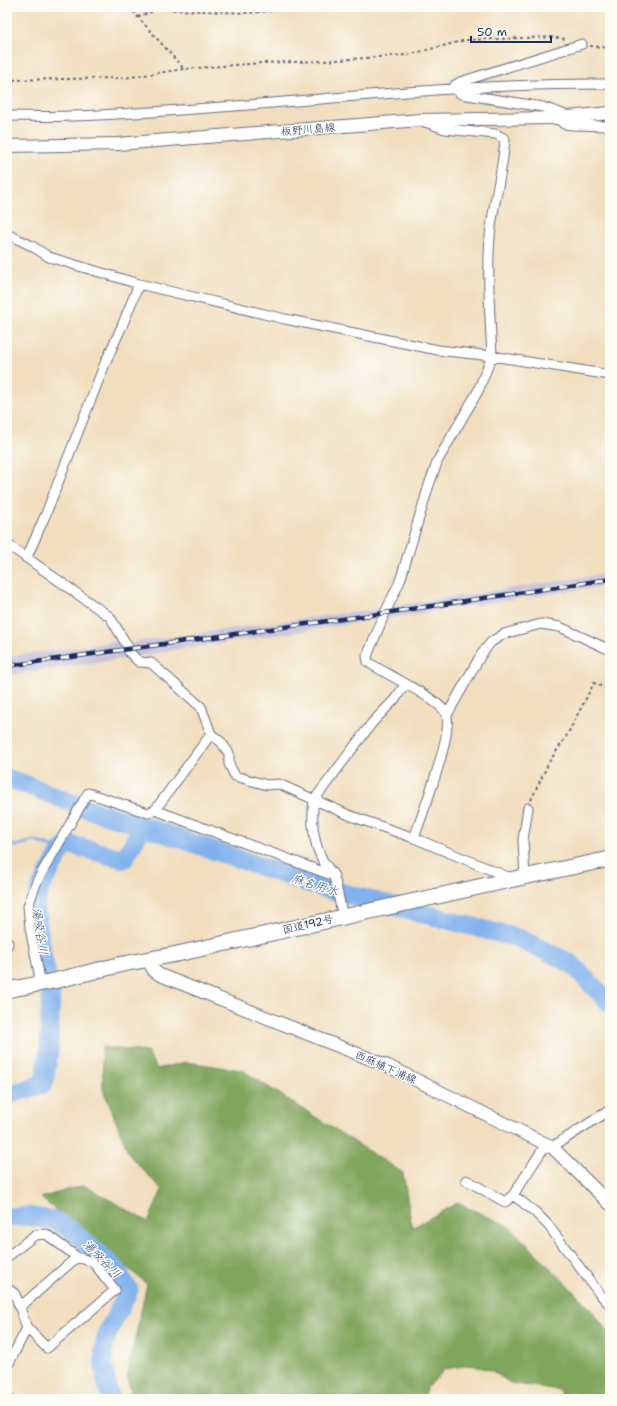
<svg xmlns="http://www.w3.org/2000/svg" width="617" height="1406" font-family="'Shantell Sans','Klee One',sans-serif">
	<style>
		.industrial { fill: #c6c0da }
		.forest { fill: #80a55b; stroke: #4e6a5c }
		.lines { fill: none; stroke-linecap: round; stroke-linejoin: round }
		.stream { stroke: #82b2ed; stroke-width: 3 }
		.river { stroke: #82b2ed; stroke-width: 19 }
		.minor-casing { stroke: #666c80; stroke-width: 11 }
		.secondary-casing { stroke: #666c80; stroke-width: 14 }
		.trunk-casing { stroke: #666c80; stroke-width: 17 }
		.path { stroke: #666c80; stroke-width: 2; stroke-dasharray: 3 3; stroke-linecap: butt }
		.minor { stroke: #fff; stroke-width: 9 }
		.secondary { stroke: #fff; stroke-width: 12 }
		.trunk { stroke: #fff; stroke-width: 15 }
		.rail-casing { stroke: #1b2f5e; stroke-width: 4.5 }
		.rail { stroke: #fdfcf7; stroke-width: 3; stroke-dasharray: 9; stroke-linecap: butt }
		.labels { text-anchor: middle; stroke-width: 3; stroke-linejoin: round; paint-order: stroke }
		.street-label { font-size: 11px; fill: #1b2f5e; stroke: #fdfcf7 }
		.water-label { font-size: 12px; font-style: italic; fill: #3a5689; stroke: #fdfcf7 }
	</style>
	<rect width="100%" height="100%" fill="#fdfcf7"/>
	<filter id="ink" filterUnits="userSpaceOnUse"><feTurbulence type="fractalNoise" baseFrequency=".025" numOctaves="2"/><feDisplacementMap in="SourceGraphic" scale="8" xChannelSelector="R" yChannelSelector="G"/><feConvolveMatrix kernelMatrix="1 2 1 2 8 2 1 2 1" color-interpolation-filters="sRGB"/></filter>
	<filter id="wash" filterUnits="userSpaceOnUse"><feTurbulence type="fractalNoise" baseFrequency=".012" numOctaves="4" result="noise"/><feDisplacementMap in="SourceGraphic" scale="16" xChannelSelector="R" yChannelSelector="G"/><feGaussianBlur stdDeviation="0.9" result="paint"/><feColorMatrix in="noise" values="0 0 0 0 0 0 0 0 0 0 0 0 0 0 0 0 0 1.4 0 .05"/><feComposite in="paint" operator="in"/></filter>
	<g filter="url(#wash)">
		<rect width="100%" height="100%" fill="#f1debe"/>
		<path class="industrial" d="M610,573V585L136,656L127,653V658L7,675V657L121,641L132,646L135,642L388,607Z"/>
		<path class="forest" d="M102,1047L147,1052L157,1069L186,1062L242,1070L403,1173L412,1228L457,1203L509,1226L589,1307L610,1334V1399H562L560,1390L510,1383L491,1370L471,1365L445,1369L427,1388L423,1399H133L127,1376L147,1284L41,1198L84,1185L148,1222L162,1190L130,1156L103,1089Z"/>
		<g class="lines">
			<path class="stream" d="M7,843L15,846L34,841L62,850"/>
			<path class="river" d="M7,778L27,785L87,809L143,826L320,887L521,939L572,964L610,1004
				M7,1095L44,1084L49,1051L51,994L42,952L35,904L41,886L62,850L68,844L124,859L143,826
				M7,1217L27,1216L54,1220L73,1231L88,1245L98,1253L116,1269L129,1290C122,1305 113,1320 107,1335C100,1354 105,1380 111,1399"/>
		</g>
	</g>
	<g filter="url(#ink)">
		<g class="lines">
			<defs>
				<path id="minor" d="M454,88L455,85L460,82L582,44
					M454,88L461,94L543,107L568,116
					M7,116C28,116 50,117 71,116C251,110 430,83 610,84
					M557,118L564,124L572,125L610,126
					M425,122L445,129L496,134L505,139C503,171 493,203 490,236C487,276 490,316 492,356L610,375
					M7,234L32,246L49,257L139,284L285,319L438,350L492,356L478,391L438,460L429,485L400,581L385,613L367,656L368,662L374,666L406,684L395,699L372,723L314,800C311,820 313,843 323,861C326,866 331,871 334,876
					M7,544L110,617L128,647
					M27,557L45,516L106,361L122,326L139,284
					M129,652L139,662L151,663L201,707L211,734L221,742L229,753V764L235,776L267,785L279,784L351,816L414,838L513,879
					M406,684C418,691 439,702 446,713C455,729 421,818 414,838
					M447,715L481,655L491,642L504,634L541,624L560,627L610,650
					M155,810L211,734
					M525,877L523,840L528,808
					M7,942L8,943L7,946
					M41,984L30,928L28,906L37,881L88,793L148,813L155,810L334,876L343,917
					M466,1180L505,1202L513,1195L543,1149L552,1147L610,1110
					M513,1195L535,1212L548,1225L599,1293L610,1305
					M7,1257L35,1235L46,1234L77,1257L93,1262L115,1290L47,1348L27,1328
					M7,1288L15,1294L27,1328L7,1367
					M20,1307L77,1257
					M7,1398L10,1399"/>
				<path id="secondary" d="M7,146L118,144L420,120L557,118L610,113
					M147,959L154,971L160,975L388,1066L552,1147L610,1204"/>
				<path id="trunk" d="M7,990L54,981L123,964L177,954L514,879L610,859"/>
			</defs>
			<use href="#minor" class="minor-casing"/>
			<use href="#secondary" class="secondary-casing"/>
			<use href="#trunk" class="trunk-casing"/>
			<path class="path" d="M129,7L184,69
				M138,17L158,9L248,13L284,10L301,7
				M590,46L610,48
				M7,80L124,78L184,69L261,63L323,61L407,55L466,40L551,37L565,39
				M531,800L549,762L566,737L594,683L610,690"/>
			<use href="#minor" class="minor"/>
			<use href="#secondary" class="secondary"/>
			<use href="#trunk" class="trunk"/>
			<defs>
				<path id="rail" d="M7,666L385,613L610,579"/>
			</defs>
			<use href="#rail" class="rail-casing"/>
			<use href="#rail" class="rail"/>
		</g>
	</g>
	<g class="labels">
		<g class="street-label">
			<text transform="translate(308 129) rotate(-5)" y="4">板野川島線</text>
			<text transform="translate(308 924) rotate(-13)" y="4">国道192号</text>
			<text transform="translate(386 1067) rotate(24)" y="4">西麻植下浦線</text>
		</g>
		<g class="water-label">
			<text transform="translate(315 885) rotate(17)" y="4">麻名用水</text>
			<text transform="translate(40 931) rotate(81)" y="4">湯吸谷川</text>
			<text transform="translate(102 1259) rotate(45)" y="4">湯吸谷川</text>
		</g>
	</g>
	<rect width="617" height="1406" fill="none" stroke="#fdfcf7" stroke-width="24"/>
	<path d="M471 36v6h80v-6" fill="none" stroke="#1b2f5e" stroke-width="2"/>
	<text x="477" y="36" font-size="12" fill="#1b2f5e" stroke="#fdfcf7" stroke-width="3" paint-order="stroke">50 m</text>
</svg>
